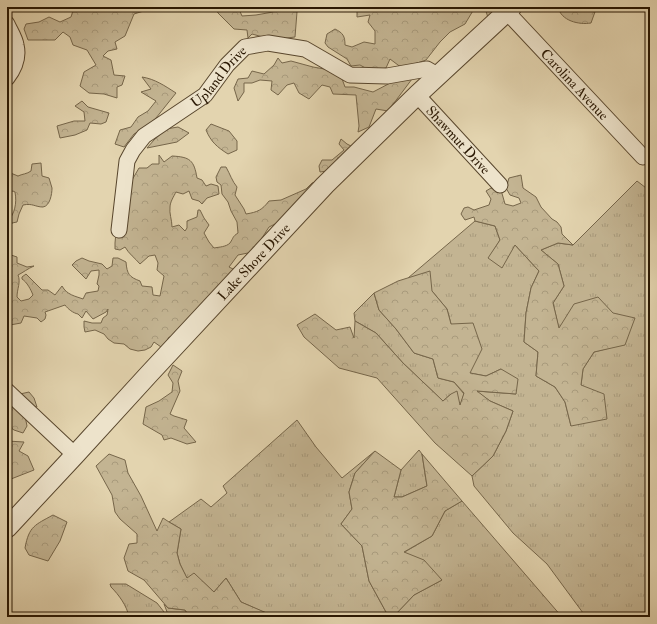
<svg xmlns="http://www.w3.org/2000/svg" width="657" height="624" font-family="'IM FELL Double Pica',serif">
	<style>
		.grass { fill: url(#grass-tufts); stroke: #76664a }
		.forest { fill: url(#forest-crowns); stroke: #76664a }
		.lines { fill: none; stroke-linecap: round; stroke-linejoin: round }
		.minor-casing { stroke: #58462d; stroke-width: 17 }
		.tertiary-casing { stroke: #58462d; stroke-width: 21 }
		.minor { stroke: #ede3cb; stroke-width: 15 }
		.tertiary { stroke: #ede3cb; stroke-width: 19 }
		.labels { text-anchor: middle; stroke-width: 3.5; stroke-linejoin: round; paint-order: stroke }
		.street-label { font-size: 14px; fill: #291702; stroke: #ede3cb }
	</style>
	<defs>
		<pattern id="grass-tufts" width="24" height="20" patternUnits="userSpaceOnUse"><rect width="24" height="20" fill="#c3b492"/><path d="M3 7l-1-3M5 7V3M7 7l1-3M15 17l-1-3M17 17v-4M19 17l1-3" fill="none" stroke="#a89a7c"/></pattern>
		<pattern id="forest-crowns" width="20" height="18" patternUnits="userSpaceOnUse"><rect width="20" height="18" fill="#c3b492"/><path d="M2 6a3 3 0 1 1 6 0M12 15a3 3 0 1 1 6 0" fill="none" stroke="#a89a7c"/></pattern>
	</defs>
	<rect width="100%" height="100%" fill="#e3d4af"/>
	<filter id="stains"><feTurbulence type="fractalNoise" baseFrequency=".005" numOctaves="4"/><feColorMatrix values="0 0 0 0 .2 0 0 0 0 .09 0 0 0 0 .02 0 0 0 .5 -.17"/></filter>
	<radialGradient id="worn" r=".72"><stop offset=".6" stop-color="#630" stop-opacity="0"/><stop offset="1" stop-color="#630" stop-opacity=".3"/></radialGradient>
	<path class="grass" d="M637,181L650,191V617H586L547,564L513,533L474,486L472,476L493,456L506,431L513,411L490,401L476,391L516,394L501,369L486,376L470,373L451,324L447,309L432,291L408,278L475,221L495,226L500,240L489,258L515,245L539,271L531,288L526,313L524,342L538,352L536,376L555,387L565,402L571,426L581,385L583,369L594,352L625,344L559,329L553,303L564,286L558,264L541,250L558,243L573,245Z
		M374,293L379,310L396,329L414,353L433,359L438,378L454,382L464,394L460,406L451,394L443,401L403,363L376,333L355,321L354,313Z
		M297,420L316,447L342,478L375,451L355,473L349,492L352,509L341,524L362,546L369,581L386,612L391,617H268V614L241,602L226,578L214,592L202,581L187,579L180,564L177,553L181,529L169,522L201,499L211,507L227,493L223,486Z
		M419,450L422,454L427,486L402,497H394L401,470Z
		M462,501L562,617H393L414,595L442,580L403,553L432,536L445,511Z
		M110,584H126L157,603L168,617H129C127,606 119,595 111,587Z
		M164,604L168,608L185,610L190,617H169Z"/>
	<path class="forest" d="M74,7H150V9L134,14L125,36L115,42L117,49L108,51L103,56L111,60L114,75L125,76L122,85L117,87V98L104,94L89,93L80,86L84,72L96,65L87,50L73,45L70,37L63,32L55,40H28L24,29L26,24L39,22L49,17L60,22L71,17Z
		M215,7H238L242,16L256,15L273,12L277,7H295L297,12L295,37L279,39H270L252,34L248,38L247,30L234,29L218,13Z
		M357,7H499L489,21L485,8L474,9L465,24L450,32L440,42L426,60L402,68L390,59L386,68L371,71L360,65L351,66L347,59L328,47L325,43L327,34L335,29C343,33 345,36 345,45L352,47L364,42L375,44V31L368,22L370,15L357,17Z
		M558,7H596V9L591,23C579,25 561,21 558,7Z
		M278,58L282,63L291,61L313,67L330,70L341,76L345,87H354L373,92L396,80L412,79L388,111L376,109L369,127L358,132L359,126L356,95L333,94L330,87L322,85L309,99L299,93L294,83L287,85L278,95L271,90L272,81L260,80L252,83H244V92L238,101L234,88L238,79L248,78L252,71L264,74L274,65Z
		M142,77C155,79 165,86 176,93L156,118L145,128L134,134L124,147L115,144L120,130L131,127L138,117L148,111L156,101L141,92L151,89Z
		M82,101L88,107L109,113L106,122L101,124L90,123L87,130L75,135L60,138L57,126L74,121H85L84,112L75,106Z
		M211,124L229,131L237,141V150L228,154C217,147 211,142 206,130Z
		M178,127L189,133L177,142L147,148L154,140L166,129Z
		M341,139L347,144L353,147L327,171L320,172L319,166L322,160H332L344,150L339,144Z
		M159,155L164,162L172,156C190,157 194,160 197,178L202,180L206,186L211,184L218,186L219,194L207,198L202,204L199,201L192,199L189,191L183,194L176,192C174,196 170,202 170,207C169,213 172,220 172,227L179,225L185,231L187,228V221L197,217L198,210H200L204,218L209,225L204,233L209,242L214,248C219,247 226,247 230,243C234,237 232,237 238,233L237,222L231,211L228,202L222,194L221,185L217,182L216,177L221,167H226C230,174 232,181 237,187L235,195L244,209L246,214C258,212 262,210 269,201L281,200L306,189L312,183L318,181L281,221L269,227L253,252L238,255L229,267L233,269L241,266L178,338L169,337L166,342L161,347L154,342L151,347L145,350L138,351L130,349L124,344L114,343L108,339L104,334L95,330L85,332L84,327V321L92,323H101L103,318L107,315L108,309L106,312L93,319L86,311L82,318L78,314C73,313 68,309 65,305L45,312L46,315L45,319L41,322L37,318L24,316L21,323L10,325L7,327V272L10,268L7,267V257L11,255L17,257V263L27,267L34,266C27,269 24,272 18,275C21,282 17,289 17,297L21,301L29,299L33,295C31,290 27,282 22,279V277L26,274L42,290H48L55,295L62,286C67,295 75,296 83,299L86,293L98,291L99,286L97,284L99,275V270L91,271L86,279L72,265L76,261L82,258L89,261L102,264L107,269L112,266L113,258H118L126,262C127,274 129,277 140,281L142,286L152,287L153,295L160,296L164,276L157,270L158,263L155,255L149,256L140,264C135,258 129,254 125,247L120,250L115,249V243L116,232L132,180L139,168H147L152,164H159Z
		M41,163L42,176L49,178C50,181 51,185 52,188C52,194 50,206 43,207C35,207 33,203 23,205L19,214L17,222L12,223L11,226L7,230V222C15,214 17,203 15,192L13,191L7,193V186H8L9,183L7,180V173L8,172L18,176C22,174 27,174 31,171L32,164Z
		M521,175L523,188L536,197L541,207L552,219L557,222L561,227L562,234L573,245L558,243L541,250L558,264L564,286L553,303L559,328L574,304L598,297L613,313L635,318L625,345L594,352L583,369L581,385L604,394L607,419L571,426L565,402L555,387L536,376L538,352L524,342L526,313L531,288L539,271L515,245L502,268L488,258L500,240L495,226L475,221L474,217L465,220L461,214L464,208L468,207L474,210L489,205L491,199L486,191L491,188L495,190H501L505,204L513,206L521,203L519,198L510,195L506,188L509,178Z
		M430,271L432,291L447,309L451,324L473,323L482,349L470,373L486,376L501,369L518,379L516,394L477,391L490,401L513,411L506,431L493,456L472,476L435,443L377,378L339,368L304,337L297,325L315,314L336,330L350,327L354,338L355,321L376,333L403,363L443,401L451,394L457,391L460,405L464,393L454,382L438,378L433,359L414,353L396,329L379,310L374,293L398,281Z
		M173,365L182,371L178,381L180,391L170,414L174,416L187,420L184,428L196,442L187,444L171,438L164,440L162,435L143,424L146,407L159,401L172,392L173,383L168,375Z
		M29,392L34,398L37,407L31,406L24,411L27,426L23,433L14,430L7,425V405L13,403L20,394Z
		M7,441L24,442L19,451L28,456L34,470L11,479L9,489H7V469L8,467L7,466Z
		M375,451L401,470L394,497H402L427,486L422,454L462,501L445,511L432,536L404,552L424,560L442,580L414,595L393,617H391L386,612L369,581L362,546L341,524L352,509L349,492L355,473Z
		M109,454L125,460L128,473L141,496L157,531L163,518L169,522L181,529L177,553L180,564L187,578L194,573L214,592L226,578L241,602L269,614L268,617H190L185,610L168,608L144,580L128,571L124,558L129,544L137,543V534L120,519L115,512L112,495L96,466Z
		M53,515L67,522L60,541L48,561L29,555L25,548C29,526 35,525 53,515Z"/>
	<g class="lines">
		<defs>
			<g id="minor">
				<path id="s1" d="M507,12L643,157"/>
				<path d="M7,24C10,31 15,38 16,45C19,57 14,69 7,78"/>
				<path id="s2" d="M417,95L500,185"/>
				<path id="s3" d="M119,230L127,161L133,150L144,136L205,95L227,65L245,47L268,43L305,49L350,75L387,76L427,69L439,76"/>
				<path d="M7,391L75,455"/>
			</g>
			<g id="tertiary">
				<path id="s4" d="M7,528L75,455L149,374L325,185L417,95L512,7"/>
			</g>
		</defs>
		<use href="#minor" class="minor-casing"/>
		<use href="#tertiary" class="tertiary-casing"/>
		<use href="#minor" class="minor"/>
		<use href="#tertiary" class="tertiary"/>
	</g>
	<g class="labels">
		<g class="street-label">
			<text dy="5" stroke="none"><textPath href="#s3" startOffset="196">Upland Drive</textPath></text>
			<text dy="5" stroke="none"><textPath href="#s1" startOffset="99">Carolina Avenue</textPath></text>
			<text dy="5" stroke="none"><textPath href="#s2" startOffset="61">Shawmut Drive</textPath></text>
			<text dy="5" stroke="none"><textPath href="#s4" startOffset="363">Lake Shore Drive</textPath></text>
		</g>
	</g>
	<rect width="657" height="624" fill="none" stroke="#e3d4af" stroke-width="24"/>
	<rect x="8" y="8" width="641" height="608" fill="none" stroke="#291702" stroke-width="2"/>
	<rect x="12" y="12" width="633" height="600" fill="none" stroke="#291702"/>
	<rect width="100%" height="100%" filter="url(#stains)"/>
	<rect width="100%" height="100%" fill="url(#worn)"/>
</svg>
